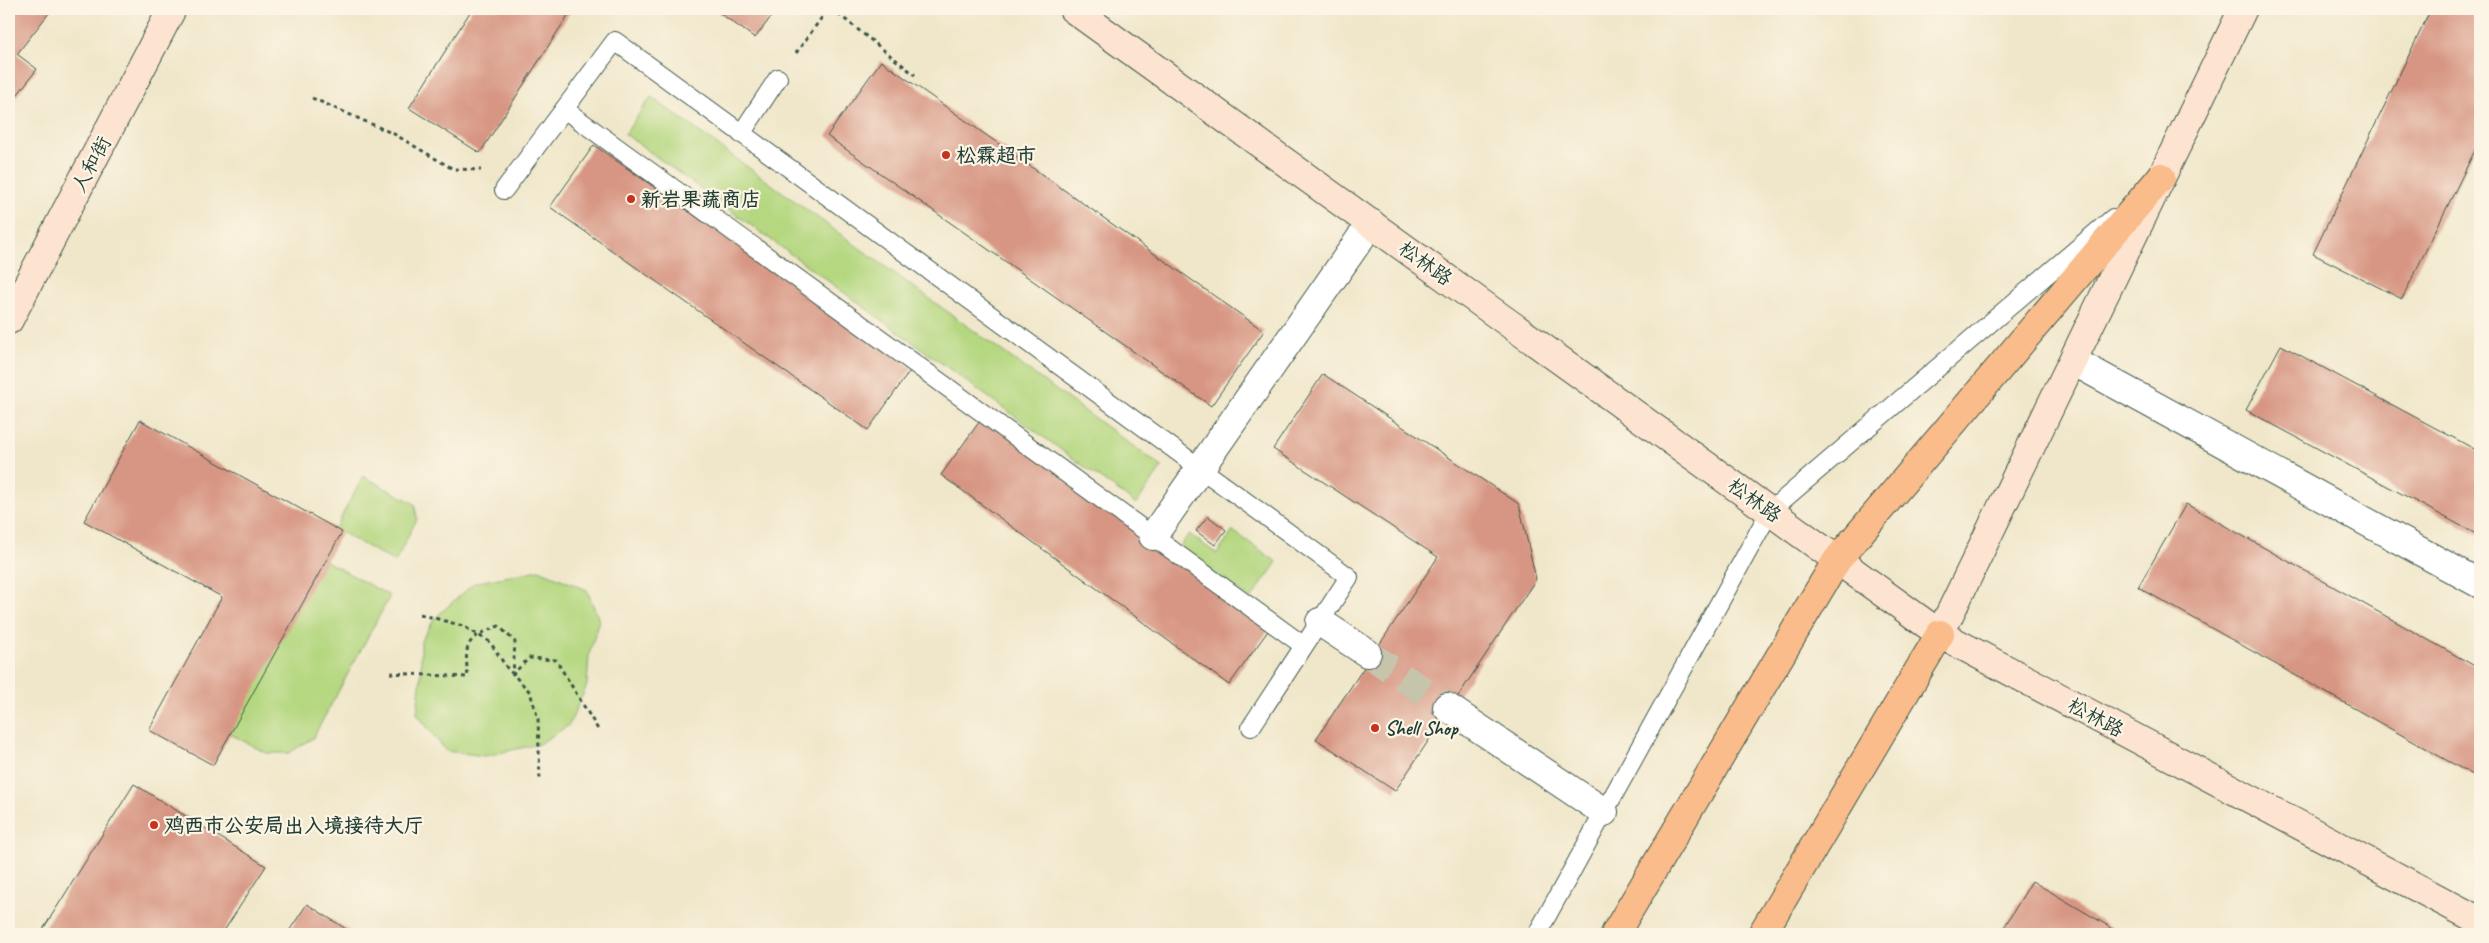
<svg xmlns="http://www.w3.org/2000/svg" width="2489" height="943" font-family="Caveat,'LXGW WenKai TC',sans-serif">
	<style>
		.green { fill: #b4d77f; stroke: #6a8a5a }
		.building { fill: #d79683 }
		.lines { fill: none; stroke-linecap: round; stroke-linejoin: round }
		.street-tunnel { stroke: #c6c5ac; stroke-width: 28; stroke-dasharray: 28 14; stroke-linecap: butt }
		.lane-casing { stroke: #3e564a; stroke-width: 20 }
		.street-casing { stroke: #3e564a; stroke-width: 30 }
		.secondary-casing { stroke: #3e564a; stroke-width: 30 }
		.primary-casing { stroke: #3e564a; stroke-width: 30 }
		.path { stroke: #3e564a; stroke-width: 3; stroke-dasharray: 4 4; stroke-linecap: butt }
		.lane { stroke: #fff; stroke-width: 18 }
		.street { stroke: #fff; stroke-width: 28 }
		.secondary { stroke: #fde4d0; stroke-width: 28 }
		.primary { stroke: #f9bc8a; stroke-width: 28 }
		.poi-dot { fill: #c8321e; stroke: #fcf5e5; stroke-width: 2 }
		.labels { text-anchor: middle; stroke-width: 4.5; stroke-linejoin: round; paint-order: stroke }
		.poi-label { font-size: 20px; font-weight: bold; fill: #1f3d34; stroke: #fcf5e5; text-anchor: start }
		.street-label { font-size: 20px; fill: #1f3d34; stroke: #fcf5e5 }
	</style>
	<rect width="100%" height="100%" fill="#fcf5e5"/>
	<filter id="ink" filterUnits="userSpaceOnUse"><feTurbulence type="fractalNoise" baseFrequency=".02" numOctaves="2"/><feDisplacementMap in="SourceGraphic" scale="10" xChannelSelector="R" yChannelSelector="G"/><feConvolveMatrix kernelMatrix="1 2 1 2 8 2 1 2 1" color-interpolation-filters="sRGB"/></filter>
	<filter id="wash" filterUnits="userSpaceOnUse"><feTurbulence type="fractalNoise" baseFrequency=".0096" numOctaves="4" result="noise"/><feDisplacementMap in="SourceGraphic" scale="20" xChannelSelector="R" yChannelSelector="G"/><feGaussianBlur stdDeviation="1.12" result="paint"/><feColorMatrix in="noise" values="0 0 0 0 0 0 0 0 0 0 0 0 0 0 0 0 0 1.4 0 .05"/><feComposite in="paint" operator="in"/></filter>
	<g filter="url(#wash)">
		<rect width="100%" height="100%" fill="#f0e7ca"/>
		<path class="green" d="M651,97L1162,467L1136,504L625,134Z
			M363,476L415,504L417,519L395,562L335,529Z
			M1233,531L1277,562L1251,599L1179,548L1189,534L1217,554Z
			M315,555L390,596L313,738L289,753H266L221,729Z
			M539,570L587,590L599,620L589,655L587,685L569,725L539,744L485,756L446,751L417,714L421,675V641L435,618L474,583Z"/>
		<g id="blocks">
			<path class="building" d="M9,9H52L17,54L37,69L9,106Z
				M472,9H572L480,153L409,108Z
				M714,9H777L755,38Z
				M2431,9H2480V140L2402,299L2313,254Z
				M881,61L1264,331L1211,406L827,136Z
				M594,145L912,368L868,430L550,207Z
				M2281,345L2480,452V536L2246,410Z
				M1323,374L1519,504L1536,579L1395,791L1316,739L1438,557L1273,449Z
				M985,414L1273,624L1229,685L941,475Z
				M140,420L342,532L213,765L149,730L222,597L84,521Z
				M2186,504L2480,669V779L2138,587Z
				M1208,516L1226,530L1215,545L1196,531Z
				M134,784L266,866L222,934H40Z
				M2032,881L2122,934H2000Z
				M307,904L354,934H287Z"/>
		</g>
	</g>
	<g filter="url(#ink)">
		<use href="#blocks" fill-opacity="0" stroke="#3e564a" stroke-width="1"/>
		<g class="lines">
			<path class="street-tunnel" d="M1367,653L1447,707"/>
			<defs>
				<path id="lane" d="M564,109L1304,646
					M741,134L778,78
					M504,190L615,41L1349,577L1251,727
					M1537,934L1770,511L2113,218"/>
				<path id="street" d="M2073,361L2480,584
					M1153,536L1371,223
					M1320,622L1367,653
					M1447,707L1604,812"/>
				<path id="secondary" d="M1073,9L1940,634L2480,921
					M9,320L172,9
					M1940,634L2243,9"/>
				<path id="primary" d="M1615,934L1837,560L2161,177
					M1762,934L1940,634"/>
			</defs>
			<use href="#lane" class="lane-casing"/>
			<use href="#street" class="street-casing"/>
			<use href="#secondary" class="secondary-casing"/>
			<use href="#primary" class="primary-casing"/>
			<path class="path" d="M832,9L915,75
				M796,53L828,9
				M312,98L394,134L453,169L481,170
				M420,614L463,626L490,642L507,668L530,692L538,719L540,781
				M390,673L468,677C464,643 466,638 499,626L515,642L513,674L529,658L556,660L599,731"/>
			<use href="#lane" class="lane"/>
			<use href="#street" class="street"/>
			<use href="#secondary" class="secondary"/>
			<use href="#primary" class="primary"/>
		</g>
	</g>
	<g class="poi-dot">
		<circle cx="946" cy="155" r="5"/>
		<circle cx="631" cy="199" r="5"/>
		<circle cx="1375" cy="728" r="5"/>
		<circle cx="154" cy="825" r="5"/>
	</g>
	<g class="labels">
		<g class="poi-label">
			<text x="956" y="162">松霖超市</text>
			<text x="641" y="206">新岩果蔬商店</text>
			<text x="1385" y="735">Shell Shop</text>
			<text x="164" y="832">鸡西市公安局出入境接待大厅</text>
		</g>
		<g class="street-label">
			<text transform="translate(91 164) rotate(-62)" y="7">人和街</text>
			<text transform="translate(1426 263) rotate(36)" y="7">松林路</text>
			<text transform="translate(1755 500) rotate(36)" y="7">松林路</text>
			<text transform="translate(2096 717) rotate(28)" y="7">松林路</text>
		</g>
	</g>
	<rect width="2489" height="943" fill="none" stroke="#fcf5e5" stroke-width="30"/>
</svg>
